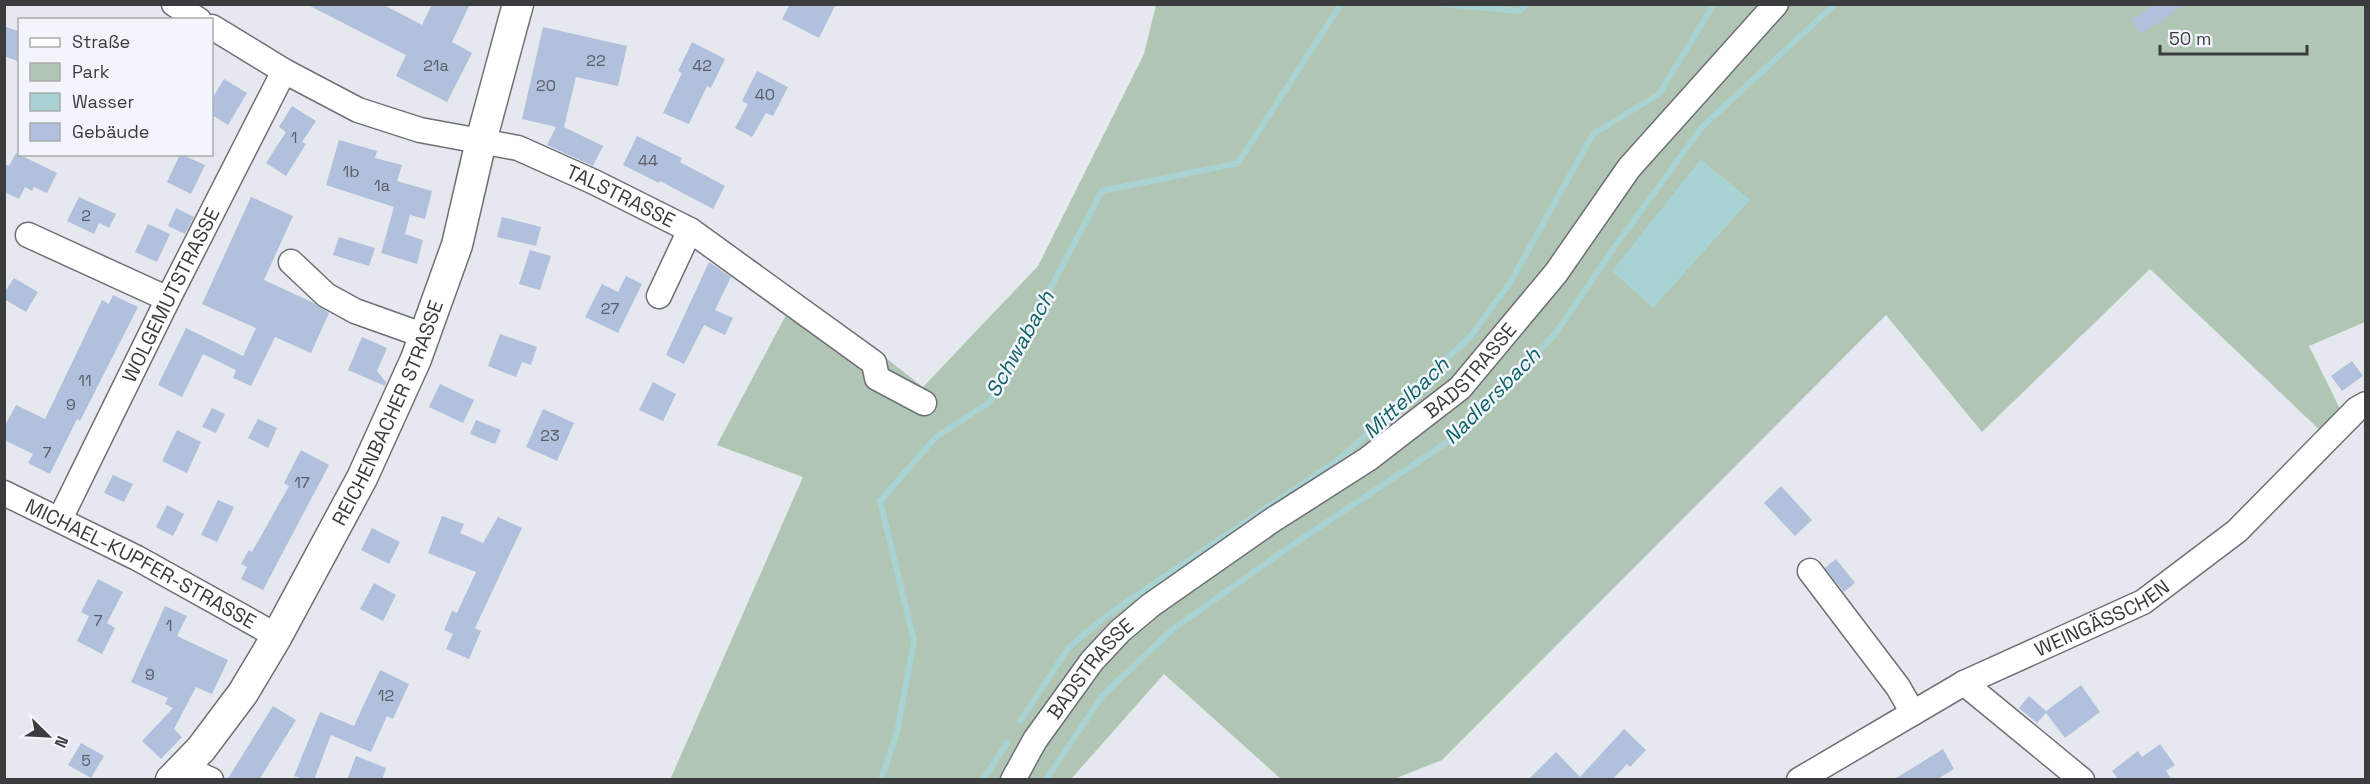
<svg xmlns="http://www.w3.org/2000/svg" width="2370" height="784" font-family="'Space Grotesk',sans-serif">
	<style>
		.green { fill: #b0c5b4 }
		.water { fill: #a9d3d2 }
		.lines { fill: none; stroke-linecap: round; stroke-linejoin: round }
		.stream { stroke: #a9d3d2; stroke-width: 6 }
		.building { fill: #b1c0dc }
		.minor-casing { stroke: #6d7074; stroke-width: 27 }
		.major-casing { stroke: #6d7074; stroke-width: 33 }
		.minor { stroke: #fff; stroke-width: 24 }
		.major { stroke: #fff; stroke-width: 30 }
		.labels { text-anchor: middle; stroke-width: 5; stroke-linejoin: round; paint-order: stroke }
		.number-label { font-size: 16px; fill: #585d66 }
		.street-label { font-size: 20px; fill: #3b3c3e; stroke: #f2f5fb }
		.water-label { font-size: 21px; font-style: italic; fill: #0e6263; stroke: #f2f5fb }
	</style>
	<rect width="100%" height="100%" fill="#e5e8ee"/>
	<path class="green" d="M1156,5H2365V322L2309,346L2344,417L2324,434L2150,269L1982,432L1886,315L1442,760L1394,779H1281L1164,674L1071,779L670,780L803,477L717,445L796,296L882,355L923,387L1038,266L1144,54Z"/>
	<path class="water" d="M1701,159L1750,200L1653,308L1612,271Z"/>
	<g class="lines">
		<path class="stream" d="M1441,4L1520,11L1527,4
			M1020,721L1069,647L1109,614L1342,457L1470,337L1511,281L1593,134L1659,94L1714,4
			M881,780L897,732L914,641L880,501L936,437L990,402L1102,191L1238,163L1341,4
			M983,780L1007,743
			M1046,780L1103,695L1173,629L1282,552L1458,435L1486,409L1555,334L1616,245L1702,127L1835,4"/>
	</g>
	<path class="building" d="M306,4H382L422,25L432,4H470L452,42L472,53L447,102L396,76L406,55Z
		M790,4H836L819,38L782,19Z
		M2155,4H2186L2141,34L2131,20Z
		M4,26L20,32V62L4,56Z
		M543,27L627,46L618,86L576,77L564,127L603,146L593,166L547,145L556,127L522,119Z
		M692,42L725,59L711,88L707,86L689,124L663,113L682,73L678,71Z
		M757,71L788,87L773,116L766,113L752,137L735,128L748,104L742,101Z
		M224,79L247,93L228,125L212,115V99Z
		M292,106L316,121L302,142L306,144L286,176L266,163L286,132L279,127Z
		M637,136L682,158L680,162L725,186L713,209L660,181L659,183L623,165Z
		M339,140L377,151L375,158L402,165L397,181L432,191L425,219L410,215L405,234L423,240L417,264L381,253L394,207L326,185Z
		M16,153L57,173L47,193L34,187L32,191L25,187L19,199L4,192V164L9,166Z
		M180,154L205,165L191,194L167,182Z
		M79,197L116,214L109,228L99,223L94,234L67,221Z
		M251,197L293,216L264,280L314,303L329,313L311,353L275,337L251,386L233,378L236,370L203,354L182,397L158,385L186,328L243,356L256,328L202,304Z
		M176,208L194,217L185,234L168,226Z
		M502,217L541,227L536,246L497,237Z
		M148,224L170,234L157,262L135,252Z
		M339,237L375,248L369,266L333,255Z
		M530,250L551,256L540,290L519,284Z
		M709,262L731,277L715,310L733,318L725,335L704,325L684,364L666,355Z
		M626,276L642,284L618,333L585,317L602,284L618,292Z
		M14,278L38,292L26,312L4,299V293Z
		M113,295L138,307L80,421L77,419L50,474L28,463L33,454L4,440V427L16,405L45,419L102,300L109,304Z
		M500,334L537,347L531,365L522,362L516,377L488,366Z
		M362,337L387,348L377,371L386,382L385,386L348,370Z
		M2352,361L2363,376L2342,391L2331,376Z
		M653,382L676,394L663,421L639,410Z
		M440,384L474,400L463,423L429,407Z
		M212,408L225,414L216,433L202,427Z
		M543,409L574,423L557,461L526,447Z
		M258,419L277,428L268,448L248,438Z
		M476,420L501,430L495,444L470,434Z
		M177,430L201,442L187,473L162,461Z
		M301,450L329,465L263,590L241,579L247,567L241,564L249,550L252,552L289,486L284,483Z
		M113,475L133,484L124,502L104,493Z
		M1781,486L1812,520L1795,536L1764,503Z
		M218,500L234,507L217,542L201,535Z
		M167,505L184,514L173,536L156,527Z
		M442,516L464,524L460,533L483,543L498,517L522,528L475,628L481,631L469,659L446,649L453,634L444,630L452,611L457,613L476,572L428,553Z
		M372,528L400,542L389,564L361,550Z
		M1836,559L1855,583L1844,592L1825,568Z
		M98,579L123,592L107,623L115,628L102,654L77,641L89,616L81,612Z
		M374,583L396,595L383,621L360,609Z
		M165,606L187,616L177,636L228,660L212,694L196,687L174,729L182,737L161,759L142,741L173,708L165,704L168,698L131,682Z
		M380,670L409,684L393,719L387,716L371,752L331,735L314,780H305L294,776L320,712L354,726Z
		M2081,685L2100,712L2065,738L2046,713L2037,723L2019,708L2029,696L2046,711Z
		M273,706L296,720L259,780H227Z
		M1624,729L1646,750L1630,767L1627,764L1612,780H1528L1556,752L1580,777Z
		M81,743L104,756L91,778L68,765Z
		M2160,744L2175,765L2166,771L2172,780H2119L2112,771L2138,751L2142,757Z
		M1943,749L1954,769L1936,780H1893Z
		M356,756L386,768L382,780H347Z"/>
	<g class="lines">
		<defs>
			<g id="minor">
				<path d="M174,4L199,20"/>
				<path id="s1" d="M212,27L284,71L358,110L420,130L518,148L594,182L690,230L659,296"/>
				<path d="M690,230L874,363L877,378L924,403"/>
				<path d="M28,235L168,299"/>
				<path d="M291,262L326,295L355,311L425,336"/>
				<path id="s2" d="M4,493L137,558L277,636"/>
				<path id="s3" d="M60,519L168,299L284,71"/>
				<path d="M1810,571L1898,687L1913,713"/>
				<path d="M1964,683L2082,780"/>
				<path d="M183,767L211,780"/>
				<path id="s4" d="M1013,780L1035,740L1092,661L1120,631L1151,605L1271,521L1368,459L1460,388L1556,273L1629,168L1776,4"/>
				<path id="s5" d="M1799,780L1964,683L2143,602L2237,531L2357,409L2366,404"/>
			</g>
			<g id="major">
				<path id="s6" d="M171,780L201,749L243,693L277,636L362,478L416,359L457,245L481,141L518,4"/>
			</g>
		</defs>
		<use href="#minor" class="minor-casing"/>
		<use href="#major" class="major-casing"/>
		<use href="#minor" class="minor"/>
		<use href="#major" class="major"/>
	</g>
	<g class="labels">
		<g class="number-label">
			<text x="596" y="66">22</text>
			<text x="436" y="71">21a</text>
			<text x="702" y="71">42</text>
			<text x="546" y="91">20</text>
			<text x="765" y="100">40</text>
			<text x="294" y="143">1</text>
			<text x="648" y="166">44</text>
			<text x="351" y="177">1b</text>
			<text x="382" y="191">1a</text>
			<text x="86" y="221">2</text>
			<text x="610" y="314">27</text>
			<text x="85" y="386">11</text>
			<text x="71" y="410">9</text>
			<text x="550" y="441">23</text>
			<text x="47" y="458">7</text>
			<text x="302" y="488">17</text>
			<text x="98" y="626">7</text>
			<text x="169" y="631">1</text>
			<text x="150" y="680">9</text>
			<text x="386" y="701">12</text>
			<text x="86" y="766">5</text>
		</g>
		<g class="street-label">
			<text dy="7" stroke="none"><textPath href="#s1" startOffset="446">TALSTRASSE</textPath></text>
			<text dy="7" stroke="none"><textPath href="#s3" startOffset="250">WOLGEMUTSTRASSE</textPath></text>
			<text dy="7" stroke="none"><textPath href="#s4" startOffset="622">BADSTRASSE</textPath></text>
			<text dy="7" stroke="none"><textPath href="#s6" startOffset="429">REICHENBACHER STRASSE</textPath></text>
			<text dy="7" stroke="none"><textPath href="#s2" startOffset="154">MICHAEL-KUPFER-STRASSE</textPath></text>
			<text dy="7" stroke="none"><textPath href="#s5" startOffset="344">WEINGÄSSCHEN</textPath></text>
			<text dy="7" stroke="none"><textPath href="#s4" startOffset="136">BADSTRASSE</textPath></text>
		</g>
		<g class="water-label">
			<text transform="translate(1020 344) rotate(-61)" y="7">Schwabach</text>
			<text transform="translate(1492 396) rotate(-45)" y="7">Nadlersbach</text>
			<text transform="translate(1406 398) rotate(-43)" y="7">Mittelbach</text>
		</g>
	</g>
	<rect width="2370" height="784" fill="none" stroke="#3b3c3e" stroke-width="12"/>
	<rect x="18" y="18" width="195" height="138" fill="#f2f5fb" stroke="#a9abaf" stroke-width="1.5"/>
	<rect x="30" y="38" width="30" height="9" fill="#ffffff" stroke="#a9abaf" stroke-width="1.5"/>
	<text x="72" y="48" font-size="18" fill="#3b3c3e">Straße</text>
	<rect x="30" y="63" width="30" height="18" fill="#b0c5b4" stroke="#a9abaf" stroke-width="1.5"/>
	<text x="72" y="78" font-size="18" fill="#3b3c3e">Park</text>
	<rect x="30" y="93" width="30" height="18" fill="#a9d3d2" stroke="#a9abaf" stroke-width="1.5"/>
	<text x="72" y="108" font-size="18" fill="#3b3c3e">Wasser</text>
	<rect x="30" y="123" width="30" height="18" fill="#b1c0dc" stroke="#a9abaf" stroke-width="1.5"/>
	<text x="72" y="138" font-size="18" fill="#3b3c3e">Gebäude</text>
	<g transform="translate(48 736) rotate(114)" stroke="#f2f5fb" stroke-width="4.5" paint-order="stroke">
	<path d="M0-4.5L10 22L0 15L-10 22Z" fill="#3b3c3e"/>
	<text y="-9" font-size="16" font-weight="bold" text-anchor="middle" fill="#3b3c3e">N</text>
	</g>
	<path d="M2160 45v9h147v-9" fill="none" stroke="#3b3c3e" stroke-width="3"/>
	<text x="2169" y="45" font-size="18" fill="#3b3c3e" stroke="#f2f5fb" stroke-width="4.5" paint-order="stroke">50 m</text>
</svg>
